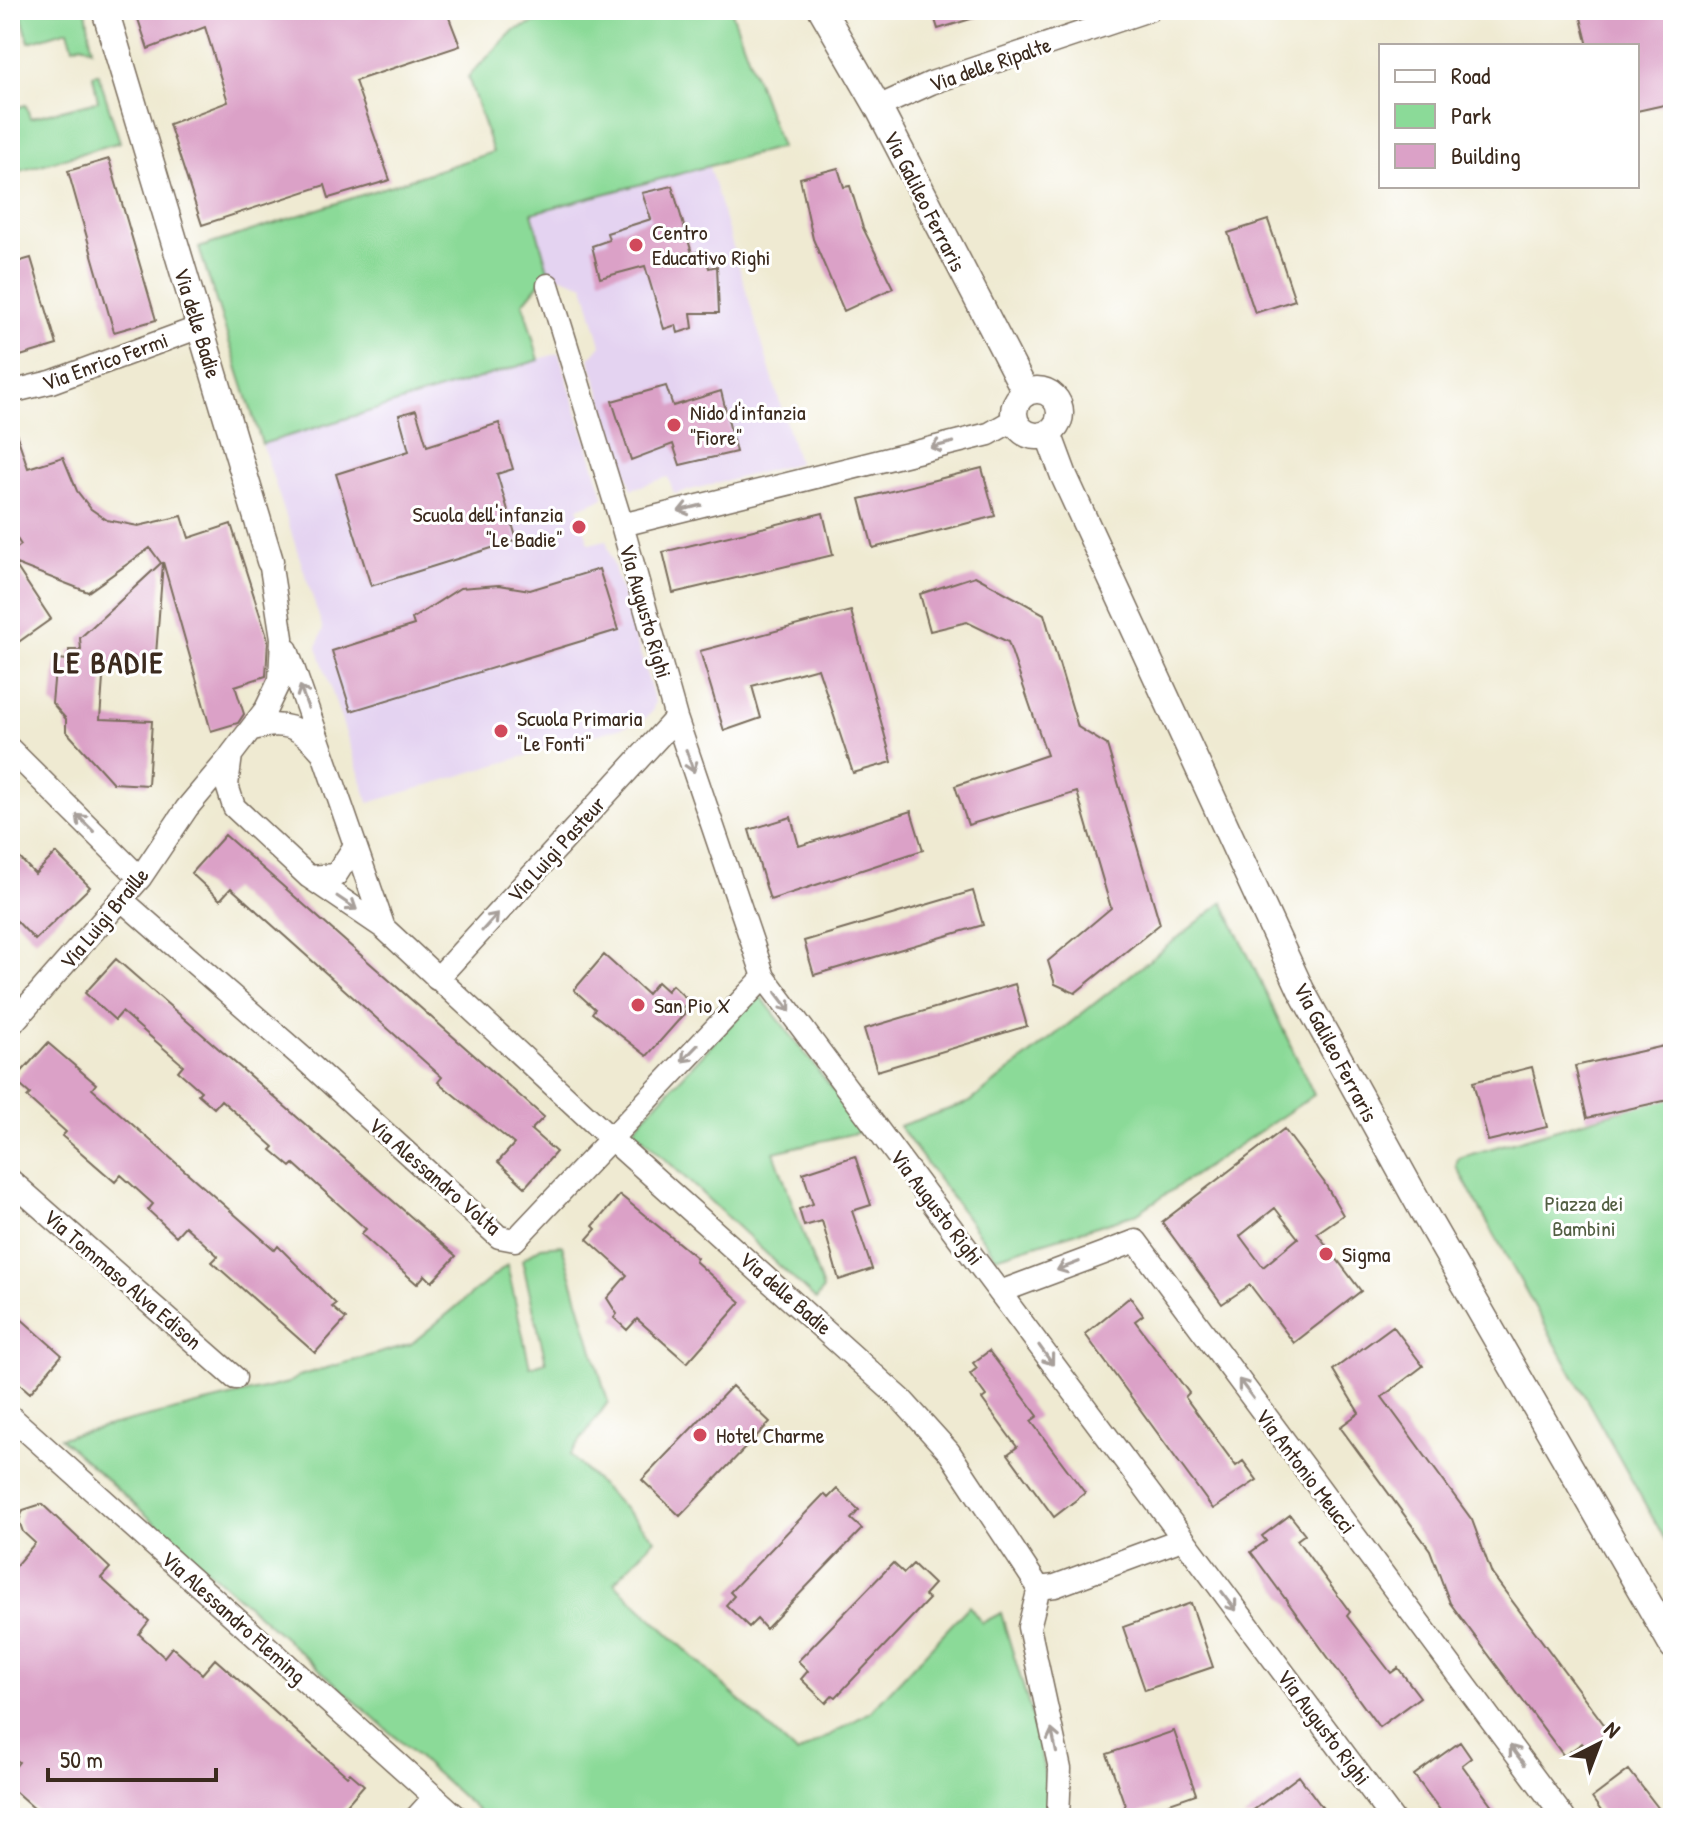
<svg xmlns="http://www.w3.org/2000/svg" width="1683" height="1828" font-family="'Patrick Hand',sans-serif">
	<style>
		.built { fill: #e4d3f1 }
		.green { fill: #8bda98; stroke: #63825b; stroke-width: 2 }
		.building { fill: #dba1c7; fill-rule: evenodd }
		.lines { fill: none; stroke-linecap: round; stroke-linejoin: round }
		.minor-casing { stroke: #7a6d5d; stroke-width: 25 }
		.tertiary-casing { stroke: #7a6d5d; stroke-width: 29 }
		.minor { stroke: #fff; stroke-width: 22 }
		.tertiary { stroke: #fff; stroke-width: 26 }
		.oneway { stroke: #a79f9a }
		.poi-dot { fill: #d1495b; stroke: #fff; stroke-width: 3 }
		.labels { text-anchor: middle; stroke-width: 6; stroke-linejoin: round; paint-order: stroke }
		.street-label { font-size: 22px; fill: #3b2a1e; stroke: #fff }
		.poi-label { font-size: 22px; fill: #3b2a1e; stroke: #fff; text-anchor: start }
		.park-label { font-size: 22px; fill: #535f43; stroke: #fff }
		.district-label { font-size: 30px; font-weight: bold; letter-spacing: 2px; fill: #3b2a1e; stroke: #fff }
	</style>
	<rect width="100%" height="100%" fill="#fff"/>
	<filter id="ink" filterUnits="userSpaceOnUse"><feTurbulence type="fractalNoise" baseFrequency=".0125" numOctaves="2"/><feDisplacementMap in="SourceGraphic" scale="16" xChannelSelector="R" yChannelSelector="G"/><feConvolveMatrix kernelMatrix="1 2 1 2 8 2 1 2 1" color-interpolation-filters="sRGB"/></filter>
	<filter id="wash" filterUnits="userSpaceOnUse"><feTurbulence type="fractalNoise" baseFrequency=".006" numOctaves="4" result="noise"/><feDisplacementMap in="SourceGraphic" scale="32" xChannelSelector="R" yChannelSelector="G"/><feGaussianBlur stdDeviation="1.8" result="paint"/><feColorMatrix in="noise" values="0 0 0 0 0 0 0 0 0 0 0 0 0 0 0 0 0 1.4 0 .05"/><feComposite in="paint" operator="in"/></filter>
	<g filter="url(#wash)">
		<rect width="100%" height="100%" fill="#efead2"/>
		<path class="built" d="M709,167L798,463L674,494L668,477L632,489L589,359L601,345L584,285L562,277H550L531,213Z
			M559,353L604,498L578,508L589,544L606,540L655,702L652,712L642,721L369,803L317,647L323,629L262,444Z"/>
		<path class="green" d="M20,10H86L92,49L82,44L73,47L68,30L29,42Z
			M573,10H731L781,147L532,213L550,277L541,281L523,303L539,360L262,444L199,248L493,152L468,77L514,30Z
			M98,73L120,142L10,174V109L26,105L30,118L98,101L93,75Z
			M1223,902L1314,1095L1136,1214L996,1257L899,1126L970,1102Z
			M759,994L865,1131L774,1152L823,1289L816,1300L633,1129Z
			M1673,1095V1554L1456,1166L1458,1158Z
			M562,1245L608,1402L570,1455L655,1539L614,1583L797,1754L871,1711L969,1606L982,1623L1001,1613C1020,1680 1047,1749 1049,1818H486L60,1438L288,1383L299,1376L411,1344L507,1265L530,1367L546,1362L522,1260L541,1247Z"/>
		<g id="blocks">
			<path class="building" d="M135,10H446L460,46L355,81L390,180L329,198L325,185L202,225L169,124L228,102L205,27L148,49Z
				M932,10H986L987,14L938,29Z
				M1597,10H1673V103L1637,111V46H1588L1580,14Z
				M109,159L156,320L114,332L68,171Z
				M838,168L844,187L850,186L863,228L893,288L844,311L813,239L800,178Z
				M672,186L692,253L704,251L709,268L717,266L719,313H691L693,328L678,333L676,325L664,329L645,266L600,278L592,246L609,240L607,233L651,219L642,193Z
				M1268,220L1295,300L1255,313L1228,233Z
				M31,258L57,345L17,357L10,333V264Z
				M666,386L673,406L721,391L736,452L680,465L673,444L631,460L612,401Z
				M416,410L427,446L499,423L513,469L497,474L517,540L371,586L336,474L409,451L399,415Z
				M13,424L28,468L63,457L77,491L91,509L107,520L138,526L182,516L189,538L231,524L268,640L266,676L235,686L244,714L238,723L211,731L163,562L155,668L104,665L100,719L152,721L148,785L113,783L66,731V719L52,703L56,659L69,660V650H81L80,638L161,563L150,548L88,592L14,563L51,619L10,648V553L21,545L10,528V425Z
				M982,468L995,516L873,548L860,499Z
				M823,513L833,555L673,593L663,552Z
				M599,569L618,630L351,711L332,651L414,625L412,619L460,588L499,585L530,590Z
				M975,576L1044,614L1078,727L1107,745L1160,924L1075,993L1055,984L1048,961L1111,908L1077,792L968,825L955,786L1047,755L1008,642L967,622L930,631L920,594Z
				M851,611L892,762L853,773L818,668L752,686L761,718L724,731L700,651Z
				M911,811L923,850L770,900L749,830L791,817L799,846Z
				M225,835L544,1117L531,1130L556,1152L525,1187L498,1162L514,1144L438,1082L442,1077L231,888L220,900L191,873Z
				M10,848L35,874L56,853L90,887L35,940L10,914Z
				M973,891L983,925L814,975L804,941Z
				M604,955L647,994L657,982L667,991L672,985L689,1001L681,1009L685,1013L647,1056L592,1013L595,1009L574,990Z
				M116,959L456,1256L432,1282L425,1275L417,1284L361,1234L366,1229L294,1164L291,1167L271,1150L274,1147L221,1100L214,1108L198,1094L201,1091L178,1071L183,1065L122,1012L115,1020L85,993Z
				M1015,984L1027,1026L877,1071L864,1029Z
				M48,1043L96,1084L92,1089L275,1250L278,1246L336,1304L332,1307L346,1319L315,1353L212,1262L218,1256L185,1226L176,1236L148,1210L153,1204L121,1175L115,1182L62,1136L66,1132L27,1097L30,1094L14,1080Z
				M1673,1044V1099L1587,1118L1575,1066Z
				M1532,1067L1547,1127L1488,1141L1473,1082Z
				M1284,1129L1324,1182L1343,1215L1317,1233L1361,1291L1294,1343L1250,1285L1222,1304L1162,1222ZM1275,1208L1298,1238L1263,1267L1240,1236Z
				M855,1156L871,1205L852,1211L872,1269L839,1280L822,1221L804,1226L799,1209L813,1204L803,1173Z
				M620,1195L697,1258L695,1261L741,1302L687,1363L637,1319L627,1330L614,1318L617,1314L607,1298L627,1275L587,1239L596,1229L593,1226Z
				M1130,1297L1143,1315L1135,1321L1189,1393L1185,1397L1236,1466L1243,1461L1257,1480L1213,1509L1085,1334Z
				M10,1309L62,1355L30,1393L10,1375Z
				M1393,1326L1423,1366L1382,1397L1472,1520L1492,1574L1609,1731L1586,1748L1582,1743L1564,1756L1450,1603L1430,1550L1340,1427L1359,1413L1333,1370Z
				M989,1351L1038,1416L1031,1421L1085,1493L1054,1517L1008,1454L1017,1447L982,1399L986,1396L970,1374L977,1368L973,1363Z
				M732,1386L770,1422L680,1516L642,1480Z
				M837,1489L859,1510L851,1519L862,1529L766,1629L757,1619L749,1627L726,1605L734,1596L730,1592L824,1494L828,1498Z
				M42,1504L110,1568L101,1578L149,1621L139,1634L164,1657L172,1647L202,1674L215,1659L347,1776L350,1773L364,1785L335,1818H45L10,1787V1773L19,1762L10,1755V1572L35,1543L23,1532L19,1521L23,1510Z
				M1290,1515L1305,1534L1297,1540L1350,1612L1347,1616L1391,1673L1398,1668L1420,1697L1379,1727L1251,1552L1266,1541L1262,1536Z
				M893,1563L904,1573L913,1564L934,1584L924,1595L929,1599L836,1697L833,1695L826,1703L801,1679L808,1671L798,1661Z
				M1191,1603L1213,1667L1145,1690L1123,1627Z
				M1174,1731L1196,1794L1129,1817L1107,1754Z
				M1460,1742L1471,1758L1462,1765L1501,1818H1446L1414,1775Z
				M1629,1770L1666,1818H1606L1592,1798Z
				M1299,1776L1330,1818H1243Z"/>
		</g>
	</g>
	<g filter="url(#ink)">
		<use href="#blocks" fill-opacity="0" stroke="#7a6d5d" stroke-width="2"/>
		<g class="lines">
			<defs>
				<path id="minor" d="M878,107L931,83L1149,10
					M548,285L622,525
					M10,392L51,382L200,327
					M1015,419L989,434L622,525L676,718L764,977L1392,1818
					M270,561L282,638L280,680L266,709L231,755L227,785L234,807L309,877L384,928L609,1137L901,1399L949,1452L1039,1588
					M287,650L384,928
					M253,729C283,720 300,726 321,751
					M10,749L140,878
					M309,877L336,875L354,847
					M122,900L303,1058L499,1237L515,1240L764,977
					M437,979L676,718
					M10,1026L140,878L187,808L229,758
					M10,1180L235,1378
					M1000,1292L1136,1241L1564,1818
					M10,1416L458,1818
					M1039,1588L1029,1627L1060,1769L1058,1818
					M1039,1588L1055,1586L1182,1539
					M416,1818L435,1797"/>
				<path id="tertiary" d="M105,10L270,561
					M822,10L878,107L1026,393
					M1014 413a23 23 0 1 1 46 0a23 23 0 1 1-46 0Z
					M1048,433L1064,476L1301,990L1424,1213L1673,1646"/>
			</defs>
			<use href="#minor" class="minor-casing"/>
			<use href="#tertiary" class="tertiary-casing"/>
			<use href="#minor" class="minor"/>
			<use href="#tertiary" class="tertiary"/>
		</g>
		<defs><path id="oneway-shaft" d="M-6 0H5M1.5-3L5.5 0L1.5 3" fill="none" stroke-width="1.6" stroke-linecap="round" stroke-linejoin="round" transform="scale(2)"/></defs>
		<g class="oneway">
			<use href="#oneway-shaft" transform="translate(942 445) rotate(166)"/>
			<use href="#oneway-shaft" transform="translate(690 508) rotate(166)"/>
			<use href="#oneway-shaft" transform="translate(304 697) rotate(-110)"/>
			<use href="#oneway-shaft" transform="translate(690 761) rotate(71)"/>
			<use href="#oneway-shaft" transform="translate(85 823) rotate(-135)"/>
			<use href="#oneway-shaft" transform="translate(347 903) rotate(34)"/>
			<use href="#oneway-shaft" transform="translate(490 922) rotate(-48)"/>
			<use href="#oneway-shaft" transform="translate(783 1002) rotate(53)"/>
			<use href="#oneway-shaft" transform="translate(690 1053) rotate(134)"/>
			<use href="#oneway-shaft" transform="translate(1068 1266) rotate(159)"/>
			<use href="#oneway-shaft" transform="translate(1046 1355) rotate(54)"/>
			<use href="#oneway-shaft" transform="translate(1246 1389) rotate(-127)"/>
			<use href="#oneway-shaft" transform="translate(1229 1601) rotate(53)"/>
			<use href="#oneway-shaft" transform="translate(1054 1741) rotate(-102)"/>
			<use href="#oneway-shaft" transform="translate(1517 1755) rotate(-127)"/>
		</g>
	</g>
	<g class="poi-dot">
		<circle cx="636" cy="245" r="8"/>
		<circle cx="674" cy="425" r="8"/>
		<circle cx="579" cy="527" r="8"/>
		<circle cx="501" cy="731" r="8"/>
		<circle cx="638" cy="1005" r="8"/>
		<circle cx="1326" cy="1254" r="8"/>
		<circle cx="700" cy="1435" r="8"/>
	</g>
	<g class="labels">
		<g class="street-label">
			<text transform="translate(990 64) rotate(-19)" y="8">Via delle Ripalte</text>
			<text transform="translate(925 201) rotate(63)" y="8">Via Galileo Ferraris</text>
			<text transform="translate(198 323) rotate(73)" y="8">Via delle Badie</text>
			<text transform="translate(105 361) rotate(-20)" y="8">Via Enrico Fermi</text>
			<text transform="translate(646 611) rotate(74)" y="8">Via Augusto Righi</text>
			<text transform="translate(556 849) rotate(-48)" y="8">Via Luigi Pasteur</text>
			<text transform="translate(104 918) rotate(-50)" y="8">Via Luigi Braille</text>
			<text transform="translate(1336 1052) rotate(62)" y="8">Via Galileo Ferraris</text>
			<text transform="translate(435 1176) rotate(41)" y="8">Via Alessandro Volta</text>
			<text transform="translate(937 1207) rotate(53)" y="8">Via Augusto Righi</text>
			<text transform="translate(123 1279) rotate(41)" y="8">Via Tommaso Alva Edison</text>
			<text transform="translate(786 1293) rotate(41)" y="8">Via delle Badie</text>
			<text transform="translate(1306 1471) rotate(53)" y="8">Via Antonio Meucci</text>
			<text transform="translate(234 1617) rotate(42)" y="8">Via Alessandro Fleming</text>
			<text transform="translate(1324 1727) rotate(53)" y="8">Via Augusto Righi</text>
		</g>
		<g class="poi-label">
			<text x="652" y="240">Centro<tspan x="652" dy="25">Educativo Righi</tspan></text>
			<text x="690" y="420">Nido d'infanzia<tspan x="690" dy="25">"Fiore"</tspan></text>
			<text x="563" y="522" text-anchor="end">Scuola dell'infanzia<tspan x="563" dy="25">"Le Badie"</tspan></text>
			<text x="517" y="726">Scuola Primaria<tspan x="517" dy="25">"Le Fonti"</tspan></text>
			<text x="654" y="1013">San Pio X</text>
			<text x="1342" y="1262">Sigma</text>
			<text x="716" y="1443">Hotel Charme</text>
		</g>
		<g class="park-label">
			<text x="1584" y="1211">Piazza dei<tspan x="1584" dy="25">Bambini</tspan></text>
		</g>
		<g class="district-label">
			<text x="109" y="673">LE BADIE</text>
		</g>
	</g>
	<rect width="1683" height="1828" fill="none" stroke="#fff" stroke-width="40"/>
	<rect x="1379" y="44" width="260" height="144" fill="#ffffff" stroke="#b1aaa5" stroke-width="2"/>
	<rect x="1395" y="70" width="40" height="12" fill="#ffffff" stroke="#b1aaa5" stroke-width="2"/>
	<text x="1451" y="84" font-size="24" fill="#3b2a1e">Road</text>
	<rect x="1395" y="104" width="40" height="24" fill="#8bda98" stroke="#b1aaa5" stroke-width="2"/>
	<text x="1451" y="124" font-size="24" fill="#3b2a1e">Park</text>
	<rect x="1395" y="144" width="40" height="24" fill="#dba1c7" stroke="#b1aaa5" stroke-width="2"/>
	<text x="1451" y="164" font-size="24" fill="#3b2a1e">Building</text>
	<g transform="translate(1599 1744) rotate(42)" stroke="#ffffff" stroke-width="6" paint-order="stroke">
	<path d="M0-6L14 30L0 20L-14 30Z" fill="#3b2a1e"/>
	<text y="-12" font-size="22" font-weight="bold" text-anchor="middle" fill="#3b2a1e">N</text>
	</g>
	<path d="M48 1768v12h168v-12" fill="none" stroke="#3b2a1e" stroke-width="4"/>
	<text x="60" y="1768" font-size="24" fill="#3b2a1e" stroke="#ffffff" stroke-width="6" paint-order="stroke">50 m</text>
</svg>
